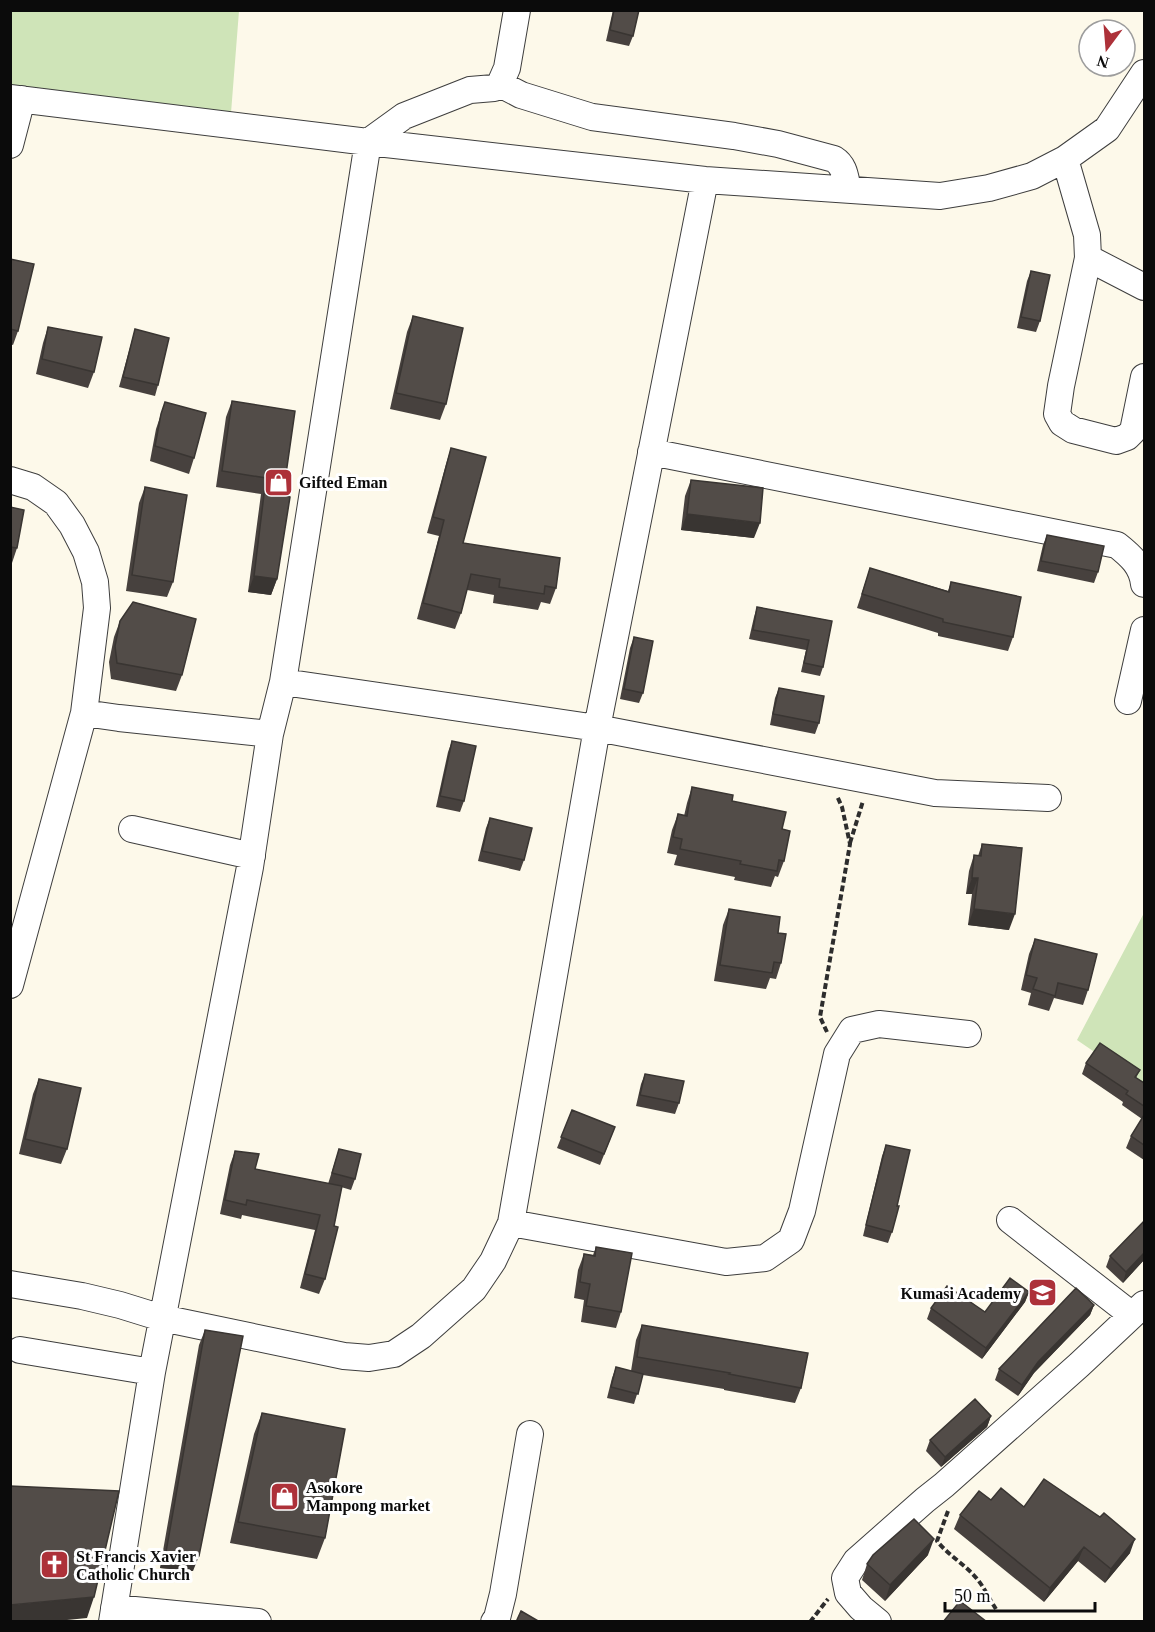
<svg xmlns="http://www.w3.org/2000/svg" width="1155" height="1632" font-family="'Times New Roman',serif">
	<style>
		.green { fill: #cfe4b8 }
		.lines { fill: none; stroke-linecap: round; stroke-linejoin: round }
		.minor-casing { stroke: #3e3e3e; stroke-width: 28 }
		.path { stroke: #2d2d2d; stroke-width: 4; stroke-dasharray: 6 3; stroke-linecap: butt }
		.minor { stroke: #fff; stroke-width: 26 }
		.wall { fill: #47413e }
		.shaded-wall { fill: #393532 }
		.building { fill: #524c48; stroke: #393532; stroke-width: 1.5 }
		.labels { text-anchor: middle; stroke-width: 6; stroke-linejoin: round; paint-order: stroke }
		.poi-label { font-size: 16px; font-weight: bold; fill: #0b0b0b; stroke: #fff; text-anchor: start }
	</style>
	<rect width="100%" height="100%" fill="#fdf9ea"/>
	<path class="green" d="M11,11H239L231,113L11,85Z
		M1144,913V1086L1077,1040Z"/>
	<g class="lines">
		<defs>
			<path id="minor" d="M500,84L521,95L592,117L734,136L778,144L834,159C845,166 845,177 848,189
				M10,98L368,142L705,180L940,196L989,188L1032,176L1065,159L1107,129L1144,73
				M10,145L22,99
				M1065,159L1087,235L1088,258L1061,386L1057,414L1062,423L1073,430L1116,441L1127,437L1133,431L1144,377
				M1088,258L1144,287
				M651,452L1117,545C1131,556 1142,566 1144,584
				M10,480L33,487L56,503L72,525L86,552L95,582L97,608L84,713L10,985
				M283,682L597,728L935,793L1048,798
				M1128,701L1144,630
				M84,713L119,718L270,734
				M132,829L252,856
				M1010,1220L1132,1315
				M511,1223L726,1262L765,1258L791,1240L802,1211L837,1054L852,1030L879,1024L968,1034
				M10,1284L82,1296L120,1305L162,1318L344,1356L369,1358L394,1354L421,1336L474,1289L493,1261L511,1223L597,728L705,180
				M20,1350L152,1372
				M114,1608L258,1622
				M112,1622L152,1372L250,867L270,734L283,682L368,142L404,116L470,90L494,88L500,84L507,68L517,10
				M494,1622L497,1618L503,1594L530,1434
				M878,1622L861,1608L848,1593L845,1578L856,1561L925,1500L944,1485L1079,1365L1144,1304"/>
		</defs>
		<use href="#minor" class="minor-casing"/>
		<path class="path" d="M850,843L863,801
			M827,1032L820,1017L850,844L842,807L837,796
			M948,1511L937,1541C949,1556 966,1565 978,1580C985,1589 990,1600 996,1609
			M810,1622L828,1599"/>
		<use href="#minor" class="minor"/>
	</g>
	<path class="wall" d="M613,10H639L633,36L629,46L606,41Z
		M10,259L18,331L13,345L10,344Z
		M1031,271L1040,321L1036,332L1017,328L1027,281Z
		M413,316L446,404L440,420L390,409L407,332Z
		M48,327L94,372L88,388L36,374L43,343Z
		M135,329L158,385L155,396L119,387L132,340Z
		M232,401L283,495L277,579L271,595L248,592L261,494L216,487L226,417Z
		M165,402L194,458L189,474L150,461L156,429Z
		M451,448L463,543L556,588L550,604L541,602L538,610L493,603L494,595L467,590L461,613L455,629L417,619L439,536L427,533L446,464Z
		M691,480L754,538L681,530L685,496Z
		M145,487L173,582L167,597L126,591L139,503Z
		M10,507L17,548L12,563L10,562Z
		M1047,535L1098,572L1094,583L1037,571L1043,545Z
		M870,568L948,591L951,582L1013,637L1008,651L938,636V633L857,608Z
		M757,607L832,621L823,667L820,676L801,672L806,650L749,639L754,617Z
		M120,621L182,675L176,691L111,679L109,662L114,637Z
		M634,637L643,693L639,703L620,699L630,648Z
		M779,688L819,723L815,734L770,725L775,698Z
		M452,741L464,801L460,812L436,807L448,752Z
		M692,787L732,801L782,829L784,861L778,877L775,876L771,887L734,880L735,877L674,865L677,855L667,853L672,830L678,814L684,816L687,803Z
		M490,818L524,860L520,871L478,861L486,828Z
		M982,844L1009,930L968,925L972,894H966L969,871L974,855L978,856Z
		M729,909L778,933L781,963L776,979L770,978L766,989L714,981L723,925Z
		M1035,939L1088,990L1083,1005L1054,998L1049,1011L1028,1005L1031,993L1021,990L1029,954Z
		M1086,1063L1140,1070L1136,1078L1144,1083V1160L1126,1148L1131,1136L1142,1119L1122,1105L1123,1102L1082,1074Z
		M645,1074L679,1103L675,1114L636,1106L641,1084Z
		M39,1079L67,1149L61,1164L19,1154L33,1094Z
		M572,1110L615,1127L600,1165L557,1148Z
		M886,1145L897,1206L892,1232L888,1243L863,1236L882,1156Z
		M339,1149L355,1179L351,1190L341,1187L325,1279L319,1294L300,1288L315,1230L242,1215L241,1219L220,1214L230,1165L235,1151L255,1169L328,1184Z
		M596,1247L621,1312L616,1328L581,1322L584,1300L574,1298L578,1270L584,1254L593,1255Z
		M1110,1256L1144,1260L1123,1283L1106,1267Z
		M1029,1292L1025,1302L982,1359L927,1319L931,1308L985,1312Z
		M1094,1305L1090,1315L1034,1373L1018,1396L995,1380L999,1369Z
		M642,1325L801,1388L795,1403L724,1390V1389L643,1375L634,1404L607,1398L612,1378L616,1367L631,1371L636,1340Z
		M205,1330L193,1571L160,1568L199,1345Z
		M262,1413L325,1538L317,1559L230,1543L254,1434Z
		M991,1416L987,1427L941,1467L926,1451L930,1440Z
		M991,1500L1024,1507L1130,1553L1105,1583L1078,1561L1044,1602L954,1529L960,1515Z
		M928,1555L885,1601L862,1580L867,1564Z"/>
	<path class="shaded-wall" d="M687,514L760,523L754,538L681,530Z
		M254,576L277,579L271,595L248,592Z
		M972,878H978L972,894H966Z
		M974,909L1015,914L1009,930L968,925Z
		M1144,1253V1260L1123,1283L1126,1272Z
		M1029,1292L1025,1302L982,1359L986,1348Z
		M1094,1305L1090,1315L1034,1373L1018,1396L1022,1385L1038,1362Z
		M991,1416L987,1427L941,1467L945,1457Z
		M934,1539L928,1555L885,1601L890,1585Z
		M1135,1539L1130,1553L1105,1583L1111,1569Z
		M1084,1547L1078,1561L1044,1602L1050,1588Z
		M166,1552L199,1556L193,1571L160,1568Z
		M94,1597L87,1618L47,1622H10V1605Z"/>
	<path class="building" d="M614,10H639L633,36L610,30Z
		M10,259L34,264L18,331L10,329Z
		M1031,271L1050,275L1040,321L1021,317Z
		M413,316L463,328L446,404L396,393Z
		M48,327L102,337L94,372L42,359Z
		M135,329L169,338L158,385L123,377Z
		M232,401L295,411L283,495L290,497L277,579L254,576L266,478L222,471Z
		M165,402L206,413L194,458L155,446L161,414Z
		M451,448L486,457L463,543L560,558L556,588L545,586L544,594L499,587L500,579L471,574L461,613L423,603L444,520L433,517Z
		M691,480L763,488L760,523L687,514Z
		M145,487L187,495L173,582L132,575Z
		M10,507L24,510L17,548L10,547Z
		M1047,535L1104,546L1098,572L1041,561Z
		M870,568L949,592L951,582L1021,597L1013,637L943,622V619L862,594Z
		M133,602L196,619L182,675L117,663L115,646L120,621Z
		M757,607L832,621L823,667L804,663L809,640L753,630Z
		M634,637L653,641L643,693L624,689Z
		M779,688L824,696L819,723L773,714Z
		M452,741L476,746L464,801L440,796Z
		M692,787L733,795L732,801L786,812L782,829L790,831L784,861L779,860L777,871L740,864L741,861L680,849L682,839L673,837L678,814L687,816Z
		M490,818L532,828L524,860L482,851Z
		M982,844L1022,848L1015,914L974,909L978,878H972L974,855L981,856Z
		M729,909L780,917L778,933L786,934L781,963L774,962L772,973L720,965Z
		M1035,939L1097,954L1088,990L1058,983L1055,996L1033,989L1037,978L1026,975Z
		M1100,1043L1140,1070L1135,1077L1144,1083V1106L1126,1094L1128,1091L1086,1063Z
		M645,1074L684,1081L679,1103L640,1095Z
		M39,1079L81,1088L67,1149L25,1139Z
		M572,1110L615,1127L604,1154L561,1137Z
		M1144,1115V1145L1131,1136Z
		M886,1145L910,1150L897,1206H899L892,1232L866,1225Z
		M339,1149L361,1154L355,1179L332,1173Z
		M235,1151L259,1154L255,1169L342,1186L334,1226L338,1227L325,1279L305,1274L320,1215L247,1200L246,1205L225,1200Z
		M1144,1221V1253L1126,1272L1110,1256Z
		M596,1247L632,1253L621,1312L586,1306L590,1284L580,1282L584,1254L595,1256Z
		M1010,1278L1029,1292L986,1348L931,1308L947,1286L985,1312Z
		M1076,1288L1094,1305L1038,1362L1022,1385L999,1369Z
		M642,1325L808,1353L801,1388L729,1374L730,1373L637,1357Z
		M205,1330L243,1336L199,1556L166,1552Z
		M616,1367L643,1374L638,1394L611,1387Z
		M975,1399L991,1416L945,1457L930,1440Z
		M262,1413L345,1429L325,1538L238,1522Z
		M1044,1479L1100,1517L1104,1513L1135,1539L1111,1569L1084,1547L1050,1588L960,1515L979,1491L991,1500L1001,1488L1024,1507Z
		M10,1486L119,1491L94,1597L10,1605Z
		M914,1519L934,1539L890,1585L867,1564L873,1555Z
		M960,1601L987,1622H943Z
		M521,1611L540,1622H516Z"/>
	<defs>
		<symbol id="shop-square" viewBox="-11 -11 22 22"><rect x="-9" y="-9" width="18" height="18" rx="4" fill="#ad3139" stroke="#fff"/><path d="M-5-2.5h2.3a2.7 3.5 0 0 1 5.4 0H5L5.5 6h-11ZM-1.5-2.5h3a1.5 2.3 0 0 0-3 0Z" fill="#fff"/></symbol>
		<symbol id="school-square" viewBox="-11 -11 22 22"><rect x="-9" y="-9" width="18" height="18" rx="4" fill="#ad3139" stroke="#fff"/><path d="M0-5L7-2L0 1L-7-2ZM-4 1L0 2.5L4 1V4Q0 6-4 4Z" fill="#fff"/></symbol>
		<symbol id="church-square" viewBox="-11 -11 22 22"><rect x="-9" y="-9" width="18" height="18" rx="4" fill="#ad3139" stroke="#fff"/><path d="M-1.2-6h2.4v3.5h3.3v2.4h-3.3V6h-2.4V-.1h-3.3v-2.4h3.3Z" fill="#fff"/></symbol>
	</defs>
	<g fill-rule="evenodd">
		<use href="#shop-square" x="262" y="466" width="33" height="33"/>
		<use href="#school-square" x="1026" y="1276" width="33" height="33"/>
		<use href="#shop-square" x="268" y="1480" width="33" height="33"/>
		<use href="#church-square" x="38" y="1548" width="33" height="33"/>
	</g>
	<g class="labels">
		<g class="poi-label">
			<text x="299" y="488">Gifted Eman</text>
			<text x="1021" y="1299" text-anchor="end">Kumasi Academy</text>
			<text x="306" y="1493">Asokore<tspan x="306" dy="18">Mampong market</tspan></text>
			<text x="76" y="1562">St Francis Xavier<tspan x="76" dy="18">Catholic Church</tspan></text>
		</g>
	</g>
	<rect width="1155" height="1632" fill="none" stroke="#0b0b0b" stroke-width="24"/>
	<g transform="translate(1107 48) rotate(196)"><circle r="28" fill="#ffffff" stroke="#9d9d9d" stroke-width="1.5"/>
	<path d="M0-4.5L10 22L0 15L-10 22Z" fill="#ad3139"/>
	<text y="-9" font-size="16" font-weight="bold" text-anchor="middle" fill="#0b0b0b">N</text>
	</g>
	<path d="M945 1602v9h150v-9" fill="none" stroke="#0b0b0b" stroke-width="3"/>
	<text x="954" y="1602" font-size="18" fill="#0b0b0b" stroke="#ffffff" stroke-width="4.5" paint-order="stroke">50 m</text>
</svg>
